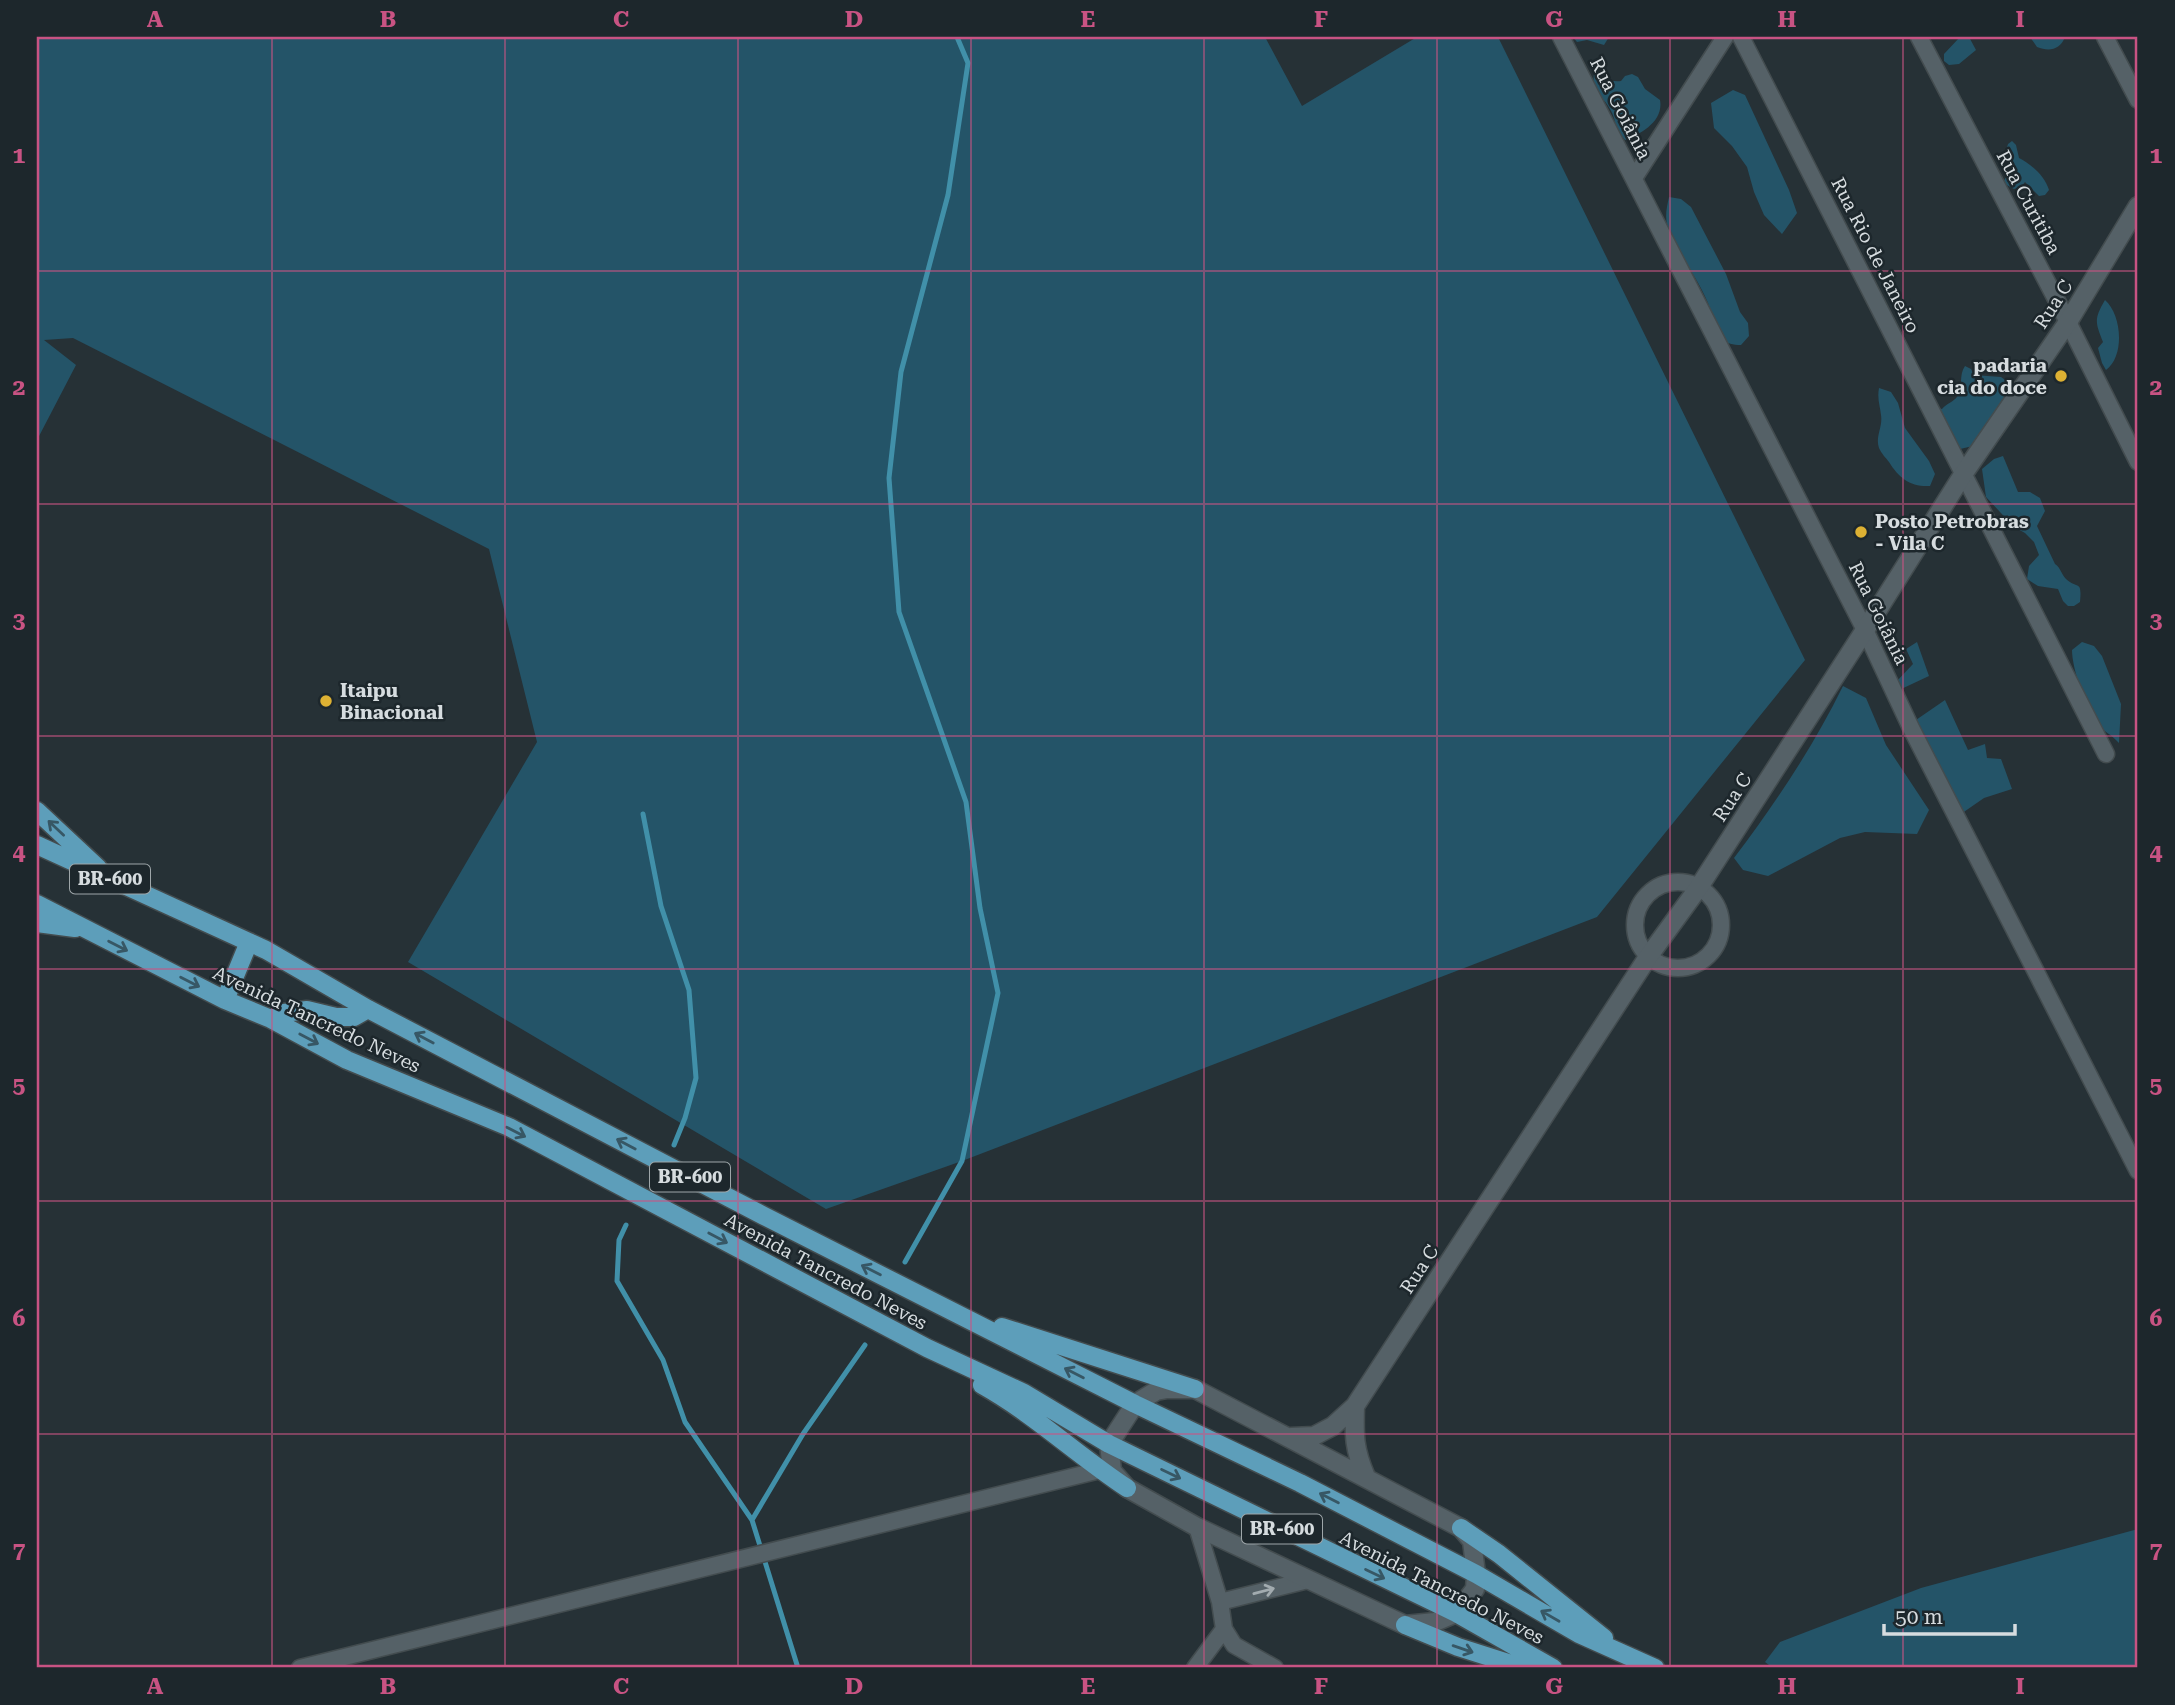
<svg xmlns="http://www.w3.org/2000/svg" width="2175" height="1705" font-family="'Roboto Serif',serif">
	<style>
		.green { fill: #245468 }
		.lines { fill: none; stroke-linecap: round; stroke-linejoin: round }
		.stream { stroke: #4190a9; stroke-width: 5 }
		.street-casing { stroke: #434c4f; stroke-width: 19 }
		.secondary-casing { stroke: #434c4f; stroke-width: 21 }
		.primary-casing { stroke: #434c4f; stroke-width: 21 }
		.street { stroke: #556167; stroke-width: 16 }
		.secondary { stroke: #556167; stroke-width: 18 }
		.primary { stroke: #5d9eba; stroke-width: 18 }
		.oneway { stroke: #375765 }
		.oneway2 { stroke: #a2abaf }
		.grid { fill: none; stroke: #c85383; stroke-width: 2; stroke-opacity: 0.55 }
		.poi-dot { fill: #ddb133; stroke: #1d272c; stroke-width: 2.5 }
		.labels { text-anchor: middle; stroke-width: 5; stroke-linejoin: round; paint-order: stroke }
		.shield { fill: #1d272c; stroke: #9ea6a9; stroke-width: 2 }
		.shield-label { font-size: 18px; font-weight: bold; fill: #d6dcdf }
		.street-label { font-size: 19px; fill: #d6dcdf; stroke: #1d272c }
		.poi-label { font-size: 19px; font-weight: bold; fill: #d6dcdf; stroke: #1d272c; text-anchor: start }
		.neatline { fill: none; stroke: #c85383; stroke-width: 2.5 }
		.grid-label { font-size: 23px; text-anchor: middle; font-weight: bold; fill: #c85383 }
	</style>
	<rect width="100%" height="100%" fill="#263136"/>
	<path class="green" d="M37,37H1265L1302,106L1417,37H1498L1805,660L1597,917L962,1161L826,1209L408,962L537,742L489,549L73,338L44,340L76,365L37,440Z
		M1573,37H1609L1604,45L1587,40L1577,42Z
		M1960,37H1969L1976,50L1959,64L1949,65L1944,61V54Z
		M2030,37H2065C2060,50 2049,52 2037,47Z
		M1594,74C1603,79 1611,82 1621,81L1625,76L1632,74L1638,77L1645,89L1660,100C1664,121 1641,134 1625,140C1612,126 1618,123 1610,109C1602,93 1591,99 1594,74Z
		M1733,90L1745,95L1789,190L1797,213L1782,234L1764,215L1754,192L1747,167L1732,146L1714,128L1711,103Z
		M2012,141L2016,145L2019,158C2031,164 2045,176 2049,190L2045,195L2039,196L2025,182L2021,187L2014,189L2003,183L2011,167L2005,154L2008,144Z
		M1669,197L1681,199L1691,207L1726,274L1740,312L1748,323L1749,336L1741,345C1733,345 1727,344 1721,338C1713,330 1712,313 1708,303C1697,276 1676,252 1667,224C1665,215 1667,206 1669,197Z
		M2105,300C2122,315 2125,356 2106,370L2102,363L2098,348L2103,342C2095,322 2094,319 2105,300Z
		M1965,366L1971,369L1974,375L2001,377L2008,382L2009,389L1973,446L1960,449L1950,437L1953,434L1933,407L1942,409C1946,404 1953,402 1957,397C1964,387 1958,376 1965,366Z
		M1879,388L1891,392L1898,403L1905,428L1929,461L1935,474L1930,486C1910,487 1899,478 1889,462C1886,458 1881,453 1879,448C1875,437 1883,427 1881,415C1880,405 1877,399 1879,388Z
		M2003,456L2018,492H2030L2040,498L2045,511L2037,526L2055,564C2061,568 2061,574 2066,579C2078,590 2082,579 2080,602L2074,606H2068L2063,601L2058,589L2038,586L2027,579L2029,566L2039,555L2034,542L2025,533L2014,527L1986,497L1982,469L1994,459Z
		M1917,642L1929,676L1897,691V681L1913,664L1906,649Z
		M2082,642L2094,646L2102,656L2121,704L2119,743C2112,735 2102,730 2098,725C2086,709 2072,669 2072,650Z
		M1843,686L1866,698L1886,745L1929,810L1917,834L1865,832L1840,838L1768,876L1743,870L1734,858C1775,804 1813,747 1843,686Z
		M1945,700L1968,750L1985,744L1987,758L2001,759L2012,789L1984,798L1958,816L1913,722Z
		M2138,1529V1668H1773L1765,1662L1780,1642L1921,1588Z"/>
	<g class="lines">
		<path class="stream" d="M643,814L661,906L689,990L696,1078L685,1118L674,1145
			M626,1225L619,1240L617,1281L663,1360L685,1422L752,1520L798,1668
			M905,1262L962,1161L998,993L980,908L966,802L899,612L889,478L901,372L948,195L968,63L957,37
			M752,1520L803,1434L865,1345"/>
		<defs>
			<path id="street" d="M1561,37L1865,630L1911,728L2138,1171
				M1741,37L2106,754
				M1919,37L2068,322L2138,462
				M2105,37L2138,100
				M1634,178L1725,37
				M1635 925a43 43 0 1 1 86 0a43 43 0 1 1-86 0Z
				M1197,1527L1220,1602L1224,1629L1234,1645L1275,1668
				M1220,1602L1308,1580
				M300,1668L1100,1470
				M1195,1668L1224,1629"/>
			<path id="secondary" d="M1167,1389H1195L1461,1528L1472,1541L1476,1574L1475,1589L1456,1613L1435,1622L1405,1625L1197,1527L1127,1488L1112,1471L1109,1444L1135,1404L1156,1391Z
				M1355,1406C1354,1436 1354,1449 1366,1477
				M1291,1437L1314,1436L1333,1426L1355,1406L1648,957L1699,887L1865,630L1964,473L2068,322L2138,206"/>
			<path id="primary" d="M37,811L98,868
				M37,845L266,950L368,1009L764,1216L1135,1404L1300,1483L1476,1574L1579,1634L1655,1668
				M37,904L225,1000L271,1019L347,1060L509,1127L927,1348L1024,1393L1109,1444L1456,1613L1553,1668
				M37,923L75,928
				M225,1000L249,942
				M271,1019L284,1013L307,1010L336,1017H354L368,1009
				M1002,1327L1195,1389
				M982,1385C1034,1414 1077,1455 1127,1488
				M1461,1528L1499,1554L1604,1638
				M1405,1625L1458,1647L1524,1668"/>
		</defs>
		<use href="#street" class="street-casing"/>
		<use href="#secondary" class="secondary-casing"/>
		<use href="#primary" class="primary-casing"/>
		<use href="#street" class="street"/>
		<use href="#secondary" class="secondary"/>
		<use href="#primary" class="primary"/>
	</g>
	<defs><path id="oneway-shaft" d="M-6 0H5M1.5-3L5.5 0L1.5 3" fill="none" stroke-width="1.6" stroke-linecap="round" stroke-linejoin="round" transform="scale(1.75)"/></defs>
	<g class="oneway">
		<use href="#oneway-shaft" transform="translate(56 828) rotate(-137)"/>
		<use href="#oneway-shaft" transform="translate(118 946) rotate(27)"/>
		<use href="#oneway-shaft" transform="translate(190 982) rotate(27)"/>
		<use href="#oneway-shaft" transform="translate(424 1038) rotate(-152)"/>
		<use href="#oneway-shaft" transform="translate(309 1039) rotate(28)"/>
		<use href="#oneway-shaft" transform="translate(516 1132) rotate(27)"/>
		<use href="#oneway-shaft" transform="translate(626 1144) rotate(-152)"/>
		<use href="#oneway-shaft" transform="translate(718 1238) rotate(28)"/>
		<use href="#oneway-shaft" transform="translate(871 1270) rotate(-153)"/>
		<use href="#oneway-shaft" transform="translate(1074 1373) rotate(-153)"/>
		<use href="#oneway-shaft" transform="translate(1171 1474) rotate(26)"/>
		<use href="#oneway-shaft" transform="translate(1329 1498) rotate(-153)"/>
		<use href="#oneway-shaft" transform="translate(1375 1574) rotate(26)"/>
		<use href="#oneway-shaft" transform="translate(1550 1616) rotate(-150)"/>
		<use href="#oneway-shaft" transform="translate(1463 1649) rotate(19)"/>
	</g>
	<use class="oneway2" href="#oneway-shaft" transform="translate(1264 1591) rotate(-15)"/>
	<path class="grid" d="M272,37V1668M505,37V1668M738,37V1668M971,37V1668M1204,37V1668M1437,37V1668M1670,37V1668M1903,37V1668M37,271H2138M37,504H2138M37,736H2138M37,969H2138M37,1201H2138M37,1434H2138"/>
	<g class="poi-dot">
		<circle cx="2061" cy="376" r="7"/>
		<circle cx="1861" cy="532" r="7"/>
		<circle cx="326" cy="701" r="7"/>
	</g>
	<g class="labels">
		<g class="shield">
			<rect x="70" y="864.5" width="80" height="29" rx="5"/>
			<rect x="650" y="1162.5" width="80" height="29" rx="5"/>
			<rect x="1242" y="1514.5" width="80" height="29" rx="5"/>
		</g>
		<g class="shield-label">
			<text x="110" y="885">BR-600</text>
			<text x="690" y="1183">BR-600</text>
			<text x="1282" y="1535">BR-600</text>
		</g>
		<g class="street-label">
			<text transform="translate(1621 108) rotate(63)" y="7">Rua Goiânia</text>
			<text transform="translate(2029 202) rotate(62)" y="7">Rua Curitiba</text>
			<text transform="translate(1876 255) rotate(63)" y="7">Rua Rio de Janeiro</text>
			<text transform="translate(2053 304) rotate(-57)" y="7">Rua C</text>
			<text transform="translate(1879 613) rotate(64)" y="7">Rua Goiânia</text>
			<text transform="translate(1732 797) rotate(-57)" y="7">Rua C</text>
			<text transform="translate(317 1019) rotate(25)" y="7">Avenida Tancredo Neves</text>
			<text transform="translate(1419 1269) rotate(-57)" y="7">Rua C</text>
			<text transform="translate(826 1271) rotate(28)" y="7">Avenida Tancredo Neves</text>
			<text transform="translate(1442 1587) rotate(27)" y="7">Avenida Tancredo Neves</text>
		</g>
		<g class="poi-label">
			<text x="2047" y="372" text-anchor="end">padaria<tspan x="2047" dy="22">cia do doce</tspan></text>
			<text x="1875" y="528">Posto Petrobras<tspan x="1875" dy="22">- Vila C</tspan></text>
			<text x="340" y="697">Itaipu<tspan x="340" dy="22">Binacional</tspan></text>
		</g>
	</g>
	<rect width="2175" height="1705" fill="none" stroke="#1d272c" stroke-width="77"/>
	<path d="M1884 1624v10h131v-10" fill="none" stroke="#d6dcdf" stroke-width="3.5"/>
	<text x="1895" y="1624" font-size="21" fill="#d6dcdf" stroke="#1d272c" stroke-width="5" paint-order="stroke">50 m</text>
	<rect x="38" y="38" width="2098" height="1628" class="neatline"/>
	<g class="grid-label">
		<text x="155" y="27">A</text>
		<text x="388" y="27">B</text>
		<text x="621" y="27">C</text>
		<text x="854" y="27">D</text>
		<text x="1088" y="27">E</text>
		<text x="1321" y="27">F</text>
		<text x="1554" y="27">G</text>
		<text x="1787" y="27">H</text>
		<text x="2020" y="27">I</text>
		<text x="19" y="163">1</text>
		<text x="2156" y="163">1</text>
		<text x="19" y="395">2</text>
		<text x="2156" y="395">2</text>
		<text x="19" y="628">3</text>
		<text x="2156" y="628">3</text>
		<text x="19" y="860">4</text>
		<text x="2156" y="860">4</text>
		<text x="19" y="1093">5</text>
		<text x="2156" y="1093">5</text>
		<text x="19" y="1326">6</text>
		<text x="2156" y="1326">6</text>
		<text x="19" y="1558">7</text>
		<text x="2156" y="1558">7</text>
		<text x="155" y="1694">A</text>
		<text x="388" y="1694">B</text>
		<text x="621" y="1694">C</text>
		<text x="854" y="1694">D</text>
		<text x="1088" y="1694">E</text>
		<text x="1321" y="1694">F</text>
		<text x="1554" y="1694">G</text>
		<text x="1787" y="1694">H</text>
		<text x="2020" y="1694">I</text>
	</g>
</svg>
